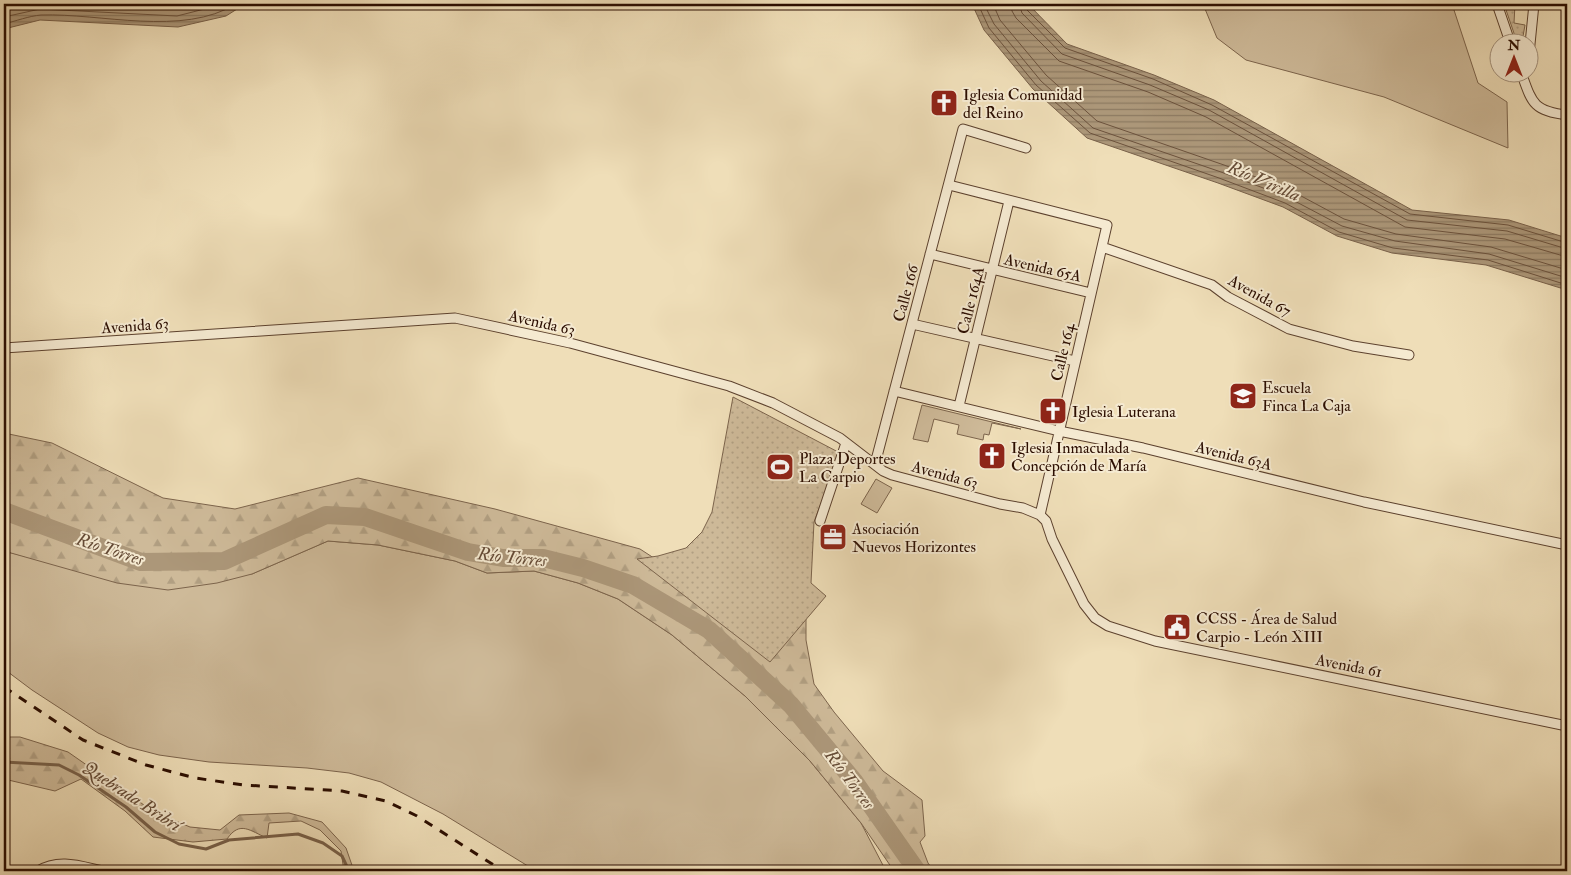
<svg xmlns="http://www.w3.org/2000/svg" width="1571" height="875" font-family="'IM FELL Double Pica',serif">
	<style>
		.green { fill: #ceba99; stroke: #7c644c }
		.forest { fill: url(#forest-firs); stroke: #7c644c }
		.park { fill: url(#park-dots); stroke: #7c644c }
		.water { fill: url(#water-rules); stroke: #786049 }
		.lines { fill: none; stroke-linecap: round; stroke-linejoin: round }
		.shore { stroke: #6c523c; stroke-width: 1 }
		.stream { stroke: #786049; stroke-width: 3 }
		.river { stroke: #ac9779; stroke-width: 18 }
		.street-casing { stroke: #5c412e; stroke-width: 11 }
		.street { stroke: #f5ead1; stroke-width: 9 }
		.rail { stroke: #2b0d00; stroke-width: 3; stroke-dasharray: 9 9; stroke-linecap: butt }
		.labels { text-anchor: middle; stroke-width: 4; stroke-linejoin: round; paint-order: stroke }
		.poi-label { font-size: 16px; fill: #2b0d00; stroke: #f5ead1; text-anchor: start }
		.street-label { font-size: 16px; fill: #2b0d00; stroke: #f5ead1 }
		.water-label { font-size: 18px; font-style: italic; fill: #654b36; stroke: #f5ead1 }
	</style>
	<defs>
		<pattern id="forest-firs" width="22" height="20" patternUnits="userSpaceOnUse" patternTransform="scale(1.25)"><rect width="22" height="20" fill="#ceba99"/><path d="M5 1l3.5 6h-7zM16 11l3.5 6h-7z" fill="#b19f82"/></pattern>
		<pattern id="park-dots" width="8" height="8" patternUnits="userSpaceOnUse" patternTransform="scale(1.25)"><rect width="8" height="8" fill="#ceba99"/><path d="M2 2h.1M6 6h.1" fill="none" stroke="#b19f82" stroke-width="1.8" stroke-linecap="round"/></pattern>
		<pattern id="water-rules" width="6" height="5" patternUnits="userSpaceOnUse" patternTransform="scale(1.25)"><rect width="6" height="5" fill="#ac9779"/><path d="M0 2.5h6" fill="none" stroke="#8c7a61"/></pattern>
	</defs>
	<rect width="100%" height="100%" fill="#efdeb8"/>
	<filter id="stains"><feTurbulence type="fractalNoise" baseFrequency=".004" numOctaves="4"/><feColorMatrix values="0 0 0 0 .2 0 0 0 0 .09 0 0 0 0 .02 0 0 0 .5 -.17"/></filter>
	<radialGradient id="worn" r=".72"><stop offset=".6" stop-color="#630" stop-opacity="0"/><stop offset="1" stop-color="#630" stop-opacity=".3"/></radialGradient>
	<path class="green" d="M1203,4H1452L1478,83L1507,102L1508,148L1384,97L1246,60L1217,38Z
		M922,405L1021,429L992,423L989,435L984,434L983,440L957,434L959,425L934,419L928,442L913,439Z
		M876,479L892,488L877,513L861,504Z
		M328,541L378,545L455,561L487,573L534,571L578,583L618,599L672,635L745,696L810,761L861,823L886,871H536L443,814L381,782L349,773L307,768L209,762L159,755L128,747L98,733L32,690L4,669V551L40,560L252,574Z"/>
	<path class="forest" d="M4,433L52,443L163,498L235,509L358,478L495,509L640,549L737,612L806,619V640L814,684L834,712L883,771L922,800L925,836L920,842L928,863L934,871H894L861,823L810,761L745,696L672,635L618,599L578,583L534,571L487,573L455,561L378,545L328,541L252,574L217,583L168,590L117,583L4,551Z
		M4,737H20L68,752L154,812L190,827L220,830L239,815L289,813L322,822L346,848L354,871H344L341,851L320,830L301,821L269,823L267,838C250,831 240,820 227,839L193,842L153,837L125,811L81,779L55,791L4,779Z"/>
	<path class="park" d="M1504,4H1515L1514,23L1525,25L1522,42H1517Z
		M733,397L840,453L814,522L811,583L826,596L770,662L637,559L658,556L686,548L702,532L712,512Z"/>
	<path class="water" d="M4,4H245L226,16L178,27L40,20L4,29Z
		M972,4H1028L1067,44L1154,75L1214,100L1412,210L1509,220L1567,238V290L1486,265L1392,253L1337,236L1283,207L1218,183L1087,138L1033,89L984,30Z"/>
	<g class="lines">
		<path class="shore" d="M89,4L176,8L195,4
			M978,4L989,28L1036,85L1090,133L1219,178L1285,203L1339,232L1393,248L1488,260L1567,285
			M984,4L994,24L1041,81L1093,128L1221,172L1287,197L1342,226L1395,241L1489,254L1567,278
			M993,4L1000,20L1046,75L1097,121L1224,165L1290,190L1344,219L1396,234L1491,247L1567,270
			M1011,4L1012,11L1016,18L1059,61L1148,92L1206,117L1405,227L1505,239L1567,257
			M1019,4L1022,13L1062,54L1150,85L1209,110L1407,220L1507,231L1567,249
			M1025,4L1026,9L1065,48L1153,79L1212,105L1410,214L1508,225L1567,243
			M4,17L40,9L177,16L224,4
			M4,24C16,21 29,16 41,15C101,13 182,37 236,4"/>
		<path class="stream" d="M4,762L59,765L79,775L126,807L155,832L179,844L206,849L229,840L298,834L323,843L342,856L349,871"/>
		<path class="river" d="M4,511L141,562L224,561L326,515L365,517L468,552L503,558H543L583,568L633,585L709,630L791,705L854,781L917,871"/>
		<defs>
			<path id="street" d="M1497,4L1510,42
				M1528,64L1534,4
				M1521,72C1532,103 1533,111 1567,115
				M949,185L1107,225L1040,515
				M1102,247L1212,285L1228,297L1289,329L1353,346L1409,355
				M930,254L1091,293
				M912,324L1075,361
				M4,348L455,318L570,343L729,386L773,403L840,438L883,471L892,475L1000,504L1023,508L1040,515L1046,521L1052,539L1084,604L1095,618L1108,626L1155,641L1567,726
				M894,391L1059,431L1143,448L1364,502L1567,545
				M959,406L1009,201
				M875,464L963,129L1026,148
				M820,521L846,443
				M38,871C59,858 80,866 103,871"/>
		</defs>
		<use href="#street" class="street-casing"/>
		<use href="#street" class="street"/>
		<path class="rail" d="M4,687L83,740L146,765L195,778L244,785L342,791L386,801L417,816L503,871"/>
	</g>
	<defs>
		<symbol id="church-square" viewBox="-11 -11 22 22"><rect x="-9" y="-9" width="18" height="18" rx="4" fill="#8f2418" stroke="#f5ead1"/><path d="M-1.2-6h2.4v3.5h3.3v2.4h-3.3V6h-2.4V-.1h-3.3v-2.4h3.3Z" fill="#fff"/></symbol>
		<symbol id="school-square" viewBox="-11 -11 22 22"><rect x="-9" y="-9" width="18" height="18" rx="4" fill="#8f2418" stroke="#f5ead1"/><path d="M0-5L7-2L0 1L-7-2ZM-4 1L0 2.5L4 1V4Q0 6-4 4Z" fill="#fff"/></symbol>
		<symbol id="stadium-square" viewBox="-11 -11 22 22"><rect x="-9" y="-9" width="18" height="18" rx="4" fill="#8f2418" stroke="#f5ead1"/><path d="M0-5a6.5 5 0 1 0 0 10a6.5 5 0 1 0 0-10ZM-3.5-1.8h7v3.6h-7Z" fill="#fff"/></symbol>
		<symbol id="office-square" viewBox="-11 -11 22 22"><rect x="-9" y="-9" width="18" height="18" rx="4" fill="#8f2418" stroke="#f5ead1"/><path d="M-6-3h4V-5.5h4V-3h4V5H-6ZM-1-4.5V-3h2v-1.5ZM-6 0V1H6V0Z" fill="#fff"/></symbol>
		<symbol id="civic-square" viewBox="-11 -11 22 22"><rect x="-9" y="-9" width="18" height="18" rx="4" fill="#8f2418" stroke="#f5ead1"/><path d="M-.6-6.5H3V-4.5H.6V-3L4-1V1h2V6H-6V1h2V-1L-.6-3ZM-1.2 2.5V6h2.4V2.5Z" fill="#fff"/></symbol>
	</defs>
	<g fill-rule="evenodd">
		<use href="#church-square" x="928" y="87" width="32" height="32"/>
		<use href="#school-square" x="1227" y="380" width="32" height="32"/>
		<use href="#church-square" x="1037" y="395" width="32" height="32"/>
		<use href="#church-square" x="976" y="440" width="32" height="32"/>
		<use href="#stadium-square" x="764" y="451" width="32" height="32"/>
		<use href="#office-square" x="817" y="521" width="32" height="32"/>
		<use href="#civic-square" x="1161" y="611" width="32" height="32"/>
	</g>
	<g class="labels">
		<g class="poi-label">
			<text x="963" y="100">Iglesia Comunidad<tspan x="963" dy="18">del Reino</tspan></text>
			<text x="1262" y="393">Escuela<tspan x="1262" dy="18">Finca La Caja</tspan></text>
			<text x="1072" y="417">Iglesia Luterana</text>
			<text x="1011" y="453">Iglesia Inmaculada<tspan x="1011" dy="18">Concepción de María</tspan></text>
			<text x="799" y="464">Plaza Deportes<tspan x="799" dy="18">La Carpio</tspan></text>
			<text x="852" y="534">Asociación<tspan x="852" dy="18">Nuevos Horizontes</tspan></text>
			<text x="1196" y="624">CCSS - Área de Salud<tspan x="1196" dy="18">Carpio - León XIII</tspan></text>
		</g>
		<g class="street-label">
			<text transform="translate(1043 267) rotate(13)" y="6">Avenida 65A</text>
			<text transform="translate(905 293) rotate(-75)" y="6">Calle 166</text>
			<text transform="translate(1260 295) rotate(29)" y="6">Avenida 67</text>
			<text transform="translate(970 300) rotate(-76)" y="6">Calle 164A</text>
			<text transform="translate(542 322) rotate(13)" y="6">Avenida 63</text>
			<text transform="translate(135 325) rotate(-4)" y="6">Avenida 63</text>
			<text transform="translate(1062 352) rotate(-77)" y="6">Calle 164</text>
			<text transform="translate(1234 455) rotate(14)" y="6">Avenida 63A</text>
			<text transform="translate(945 474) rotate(15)" y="6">Avenida 63</text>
			<text transform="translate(1349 665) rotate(11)" y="6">Avenida 61</text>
		</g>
		<g class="water-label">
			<text transform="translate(1264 181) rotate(23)" y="6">Río Virilla</text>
			<text transform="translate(110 549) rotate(18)" y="6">Río Torres</text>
			<text transform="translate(512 557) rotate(6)" y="6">Río Torres</text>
			<text transform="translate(850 779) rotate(53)" y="6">Río Torres</text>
			<text transform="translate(132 796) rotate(33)" y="6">Quebrada Bribrí</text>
		</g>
	</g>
	<rect width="1571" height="875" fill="none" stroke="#efdeb8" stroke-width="20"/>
	<rect x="5" y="5" width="1561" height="865" fill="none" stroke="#2b0d00" stroke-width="2.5"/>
	<rect x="10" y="10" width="1551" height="855" fill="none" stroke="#2b0d00"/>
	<g transform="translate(1514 58)"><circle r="24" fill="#f5ead1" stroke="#a4927d"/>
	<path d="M0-4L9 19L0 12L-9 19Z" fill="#8f2418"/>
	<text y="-8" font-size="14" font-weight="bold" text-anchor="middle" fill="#2b0d00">N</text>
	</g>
	<rect width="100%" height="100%" filter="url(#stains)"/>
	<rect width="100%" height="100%" fill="url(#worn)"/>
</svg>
